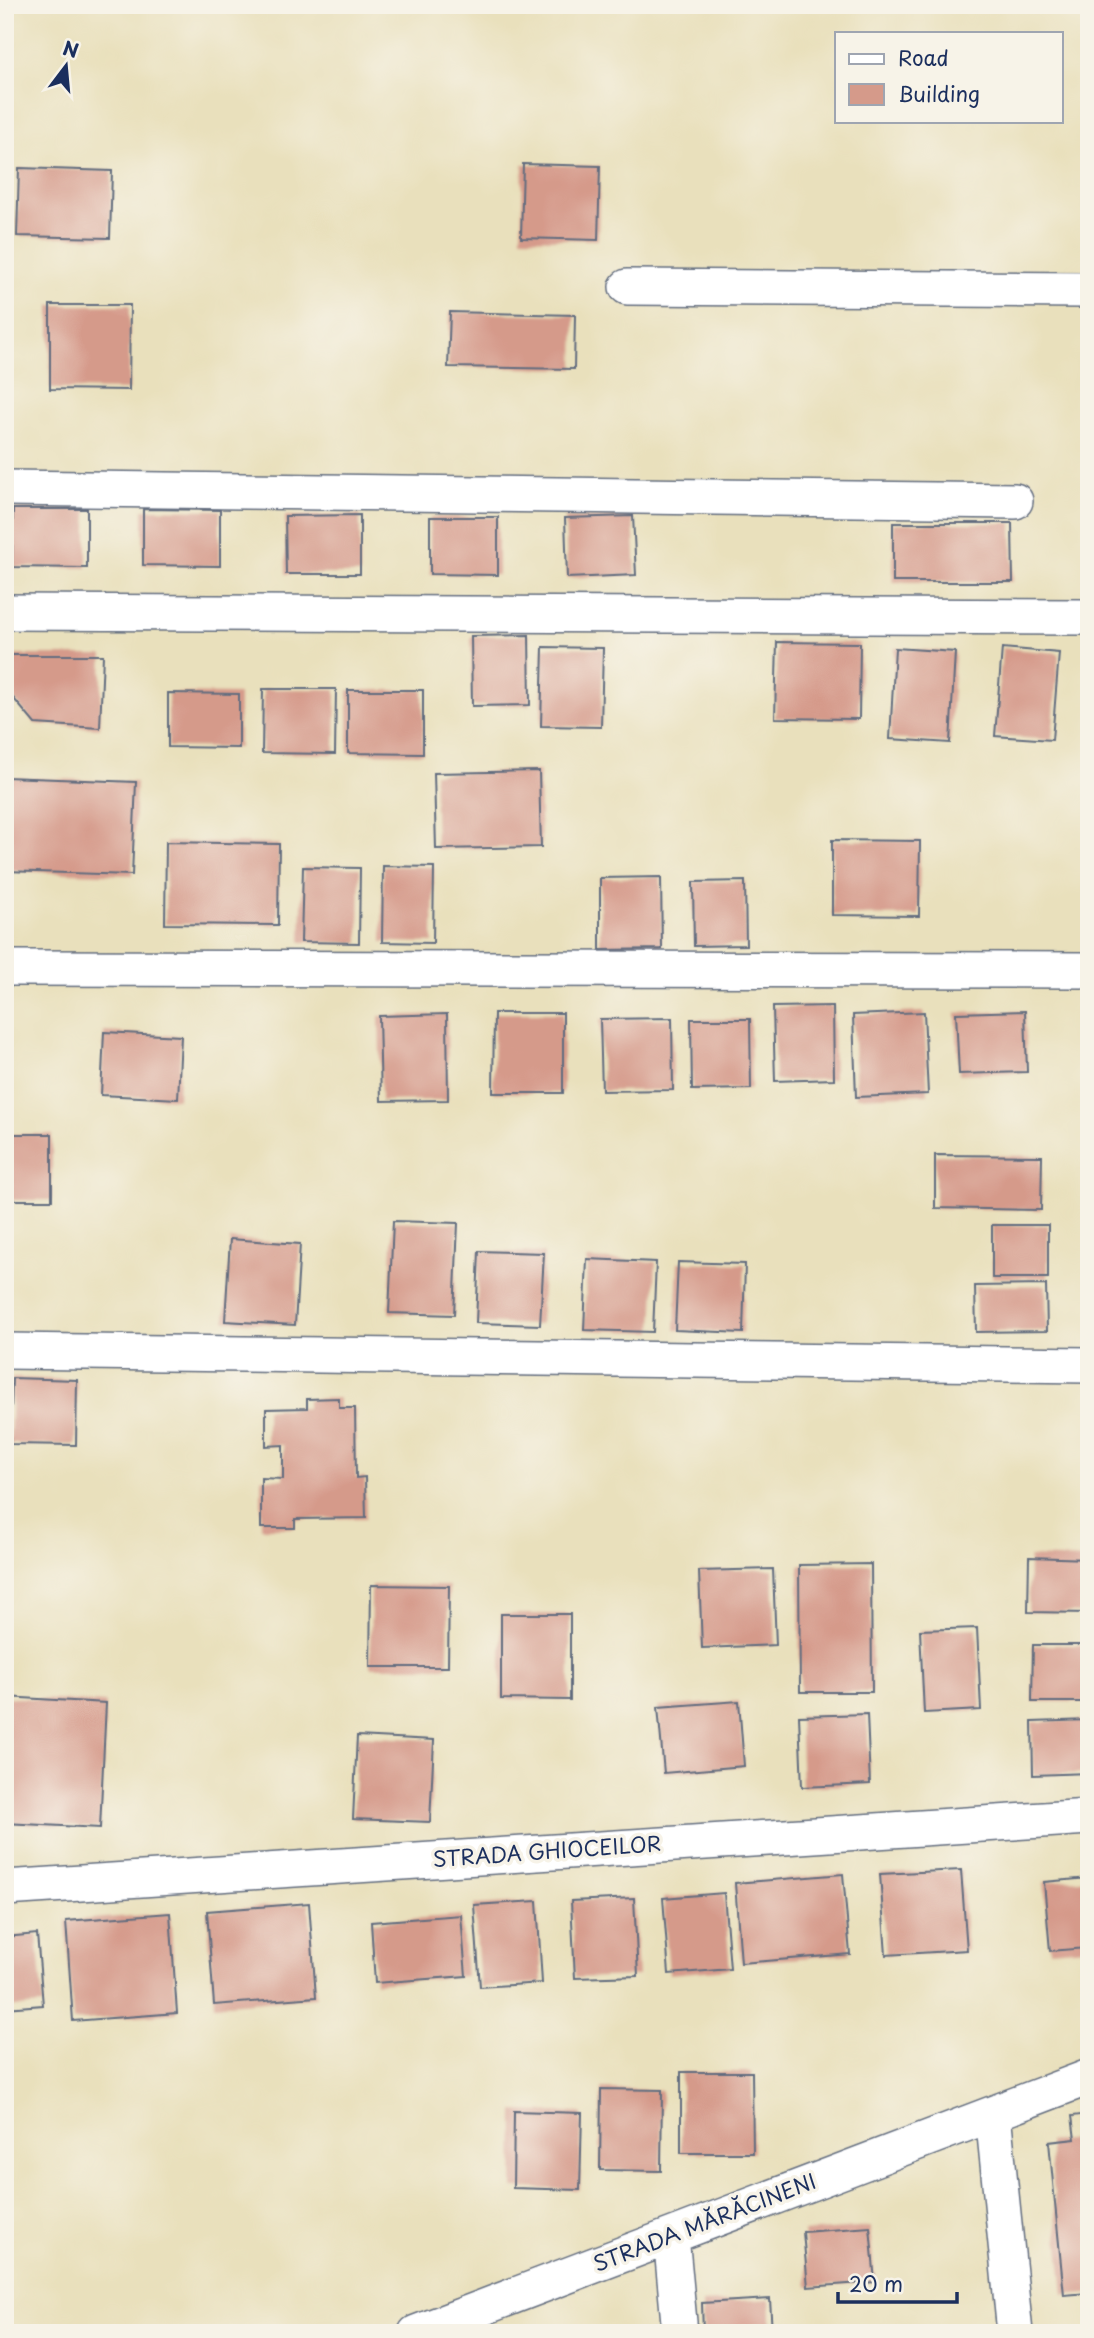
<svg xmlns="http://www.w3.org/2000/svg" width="1094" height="2338" font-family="'Playpen Sans',sans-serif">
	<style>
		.building { fill: #d59a8a }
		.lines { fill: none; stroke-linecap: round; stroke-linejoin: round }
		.minor-casing { stroke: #636d7f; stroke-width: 38 }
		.minor { stroke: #fff; stroke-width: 35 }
		.labels { text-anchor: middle; stroke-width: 7; stroke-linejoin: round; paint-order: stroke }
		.street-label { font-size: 21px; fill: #1b2f5e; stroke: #f7f3e8 }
	</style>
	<rect width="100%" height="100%" fill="#f7f3e8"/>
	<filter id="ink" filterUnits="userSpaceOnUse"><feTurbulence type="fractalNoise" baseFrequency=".0143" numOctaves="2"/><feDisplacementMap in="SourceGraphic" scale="14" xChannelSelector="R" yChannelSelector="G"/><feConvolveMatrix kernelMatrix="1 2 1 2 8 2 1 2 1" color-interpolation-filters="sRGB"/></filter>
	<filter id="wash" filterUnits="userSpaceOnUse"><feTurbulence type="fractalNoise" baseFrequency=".00686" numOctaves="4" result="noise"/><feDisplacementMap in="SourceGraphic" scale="28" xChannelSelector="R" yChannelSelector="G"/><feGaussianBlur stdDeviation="1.57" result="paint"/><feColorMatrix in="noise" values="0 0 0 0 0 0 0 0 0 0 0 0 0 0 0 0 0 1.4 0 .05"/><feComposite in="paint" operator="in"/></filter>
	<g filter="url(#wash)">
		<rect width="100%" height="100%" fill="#e9e0bc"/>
		<g id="blocks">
			<path class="building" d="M523,164L600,166L598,240L521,238Z
				M19,168L112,171L110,238L17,236Z
				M50,305H130L129,390L50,389Z
				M450,312L575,315L574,369L448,367Z
				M13,509H87V568L12,567Z
				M143,509L220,510V566L143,565Z
				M360,515V574H286L285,516Z
				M633,516L636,575L567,578L565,518Z
				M430,517H498V575L430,574Z
				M893,523H1012L1013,582H893Z
				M529,635L530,705L472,706L471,636Z
				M777,642L860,643L859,719L775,718Z
				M543,647L603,648L601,727L541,726Z
				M895,648L955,652L950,743L890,739Z
				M1002,648L1059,653L1052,740L995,736Z
				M10,655H103L100,728L35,724L9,693Z
				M263,689H336L335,754L262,753Z
				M348,690H423V754L348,753Z
				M168,693L239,694V748L168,747Z
				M539,771L541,847L436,849L434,773Z
				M5,777L136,782L132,875L5,871Z
				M832,840L920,841L919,916L832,915Z
				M166,842L279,844L278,925L165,924Z
				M383,866L434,867L433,943L382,942Z
				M303,867L360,868L359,943L301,942Z
				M661,877L662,949L600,950V878Z
				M745,881L746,945L694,946L693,882Z
				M833,1006L834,1079L775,1081L773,1007Z
				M1025,1011L1027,1072L959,1074L956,1013Z
				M924,1012L928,1094L856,1097L853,1015Z
				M494,1013H563V1093H493Z
				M447,1014L448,1100L381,1101L379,1016Z
				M672,1018L673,1090L602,1091L600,1019Z
				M691,1019H750L751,1089L692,1090Z
				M104,1032L181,1036L178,1099L101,1095Z
				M5,1134H52V1200H5Z
				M935,1155L1042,1156L1041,1210L935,1208Z
				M393,1221L458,1223L454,1315L389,1313Z
				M992,1225H1048V1278H992Z
				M230,1239L300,1244L295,1325L225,1321Z
				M479,1251L544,1253L540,1325L476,1323Z
				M587,1259L656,1262L653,1332L584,1330Z
				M678,1262L745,1264L743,1333L675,1330Z
				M1046,1285L1047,1331L976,1332L975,1286Z
				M12,1378L77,1380L76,1445L10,1444Z
				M339,1398V1408H355L356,1478L365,1477L366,1518L295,1519V1528H261V1478L283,1479V1445L266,1446V1409L307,1408V1399Z
				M1029,1557L1089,1559V1613L1028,1612Z
				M871,1564L872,1692H800L799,1565Z
				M773,1569L776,1645L702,1648L699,1571Z
				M371,1585L449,1586L448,1667H370Z
				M501,1614H570V1700L501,1699Z
				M977,1628L981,1710L924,1713L920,1630Z
				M1033,1645H1089V1702H1032Z
				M5,1697L106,1703L100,1828L5,1823Z
				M739,1701L744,1766L664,1773L658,1707Z
				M867,1714L870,1784L802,1787L799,1716Z
				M1089,1720V1773L1033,1775L1032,1722Z
				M357,1736L434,1740L430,1822L353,1819Z
				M961,1870L967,1950L886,1955L880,1874Z
				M843,1874L850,1954L741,1963L735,1883Z
				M1089,1878V1953H1087L1086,1948L1050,1951L1044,1882Z
				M724,1893L730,1969L669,1974L663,1898Z
				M634,1898L638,1976L575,1978L571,1901Z
				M537,1901L542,1983L480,1987L474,1905Z
				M309,1903L316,1997L214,2005L207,1911Z
				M170,1913L177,2013L73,2021L66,1921Z
				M461,1915L466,1976L375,1983L371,1922Z
				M37,1934L43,2005L5,2008V1937Z
				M681,2072H752L753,2153H681Z
				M601,2089L662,2090L661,2171L600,2170Z
				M514,2111L582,2113L580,2190L513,2188Z
				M1089,2114V2293L1064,2295L1049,2142L1075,2139L1072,2116Z
				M870,2227L875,2282L808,2287L803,2232Z
				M770,2299L772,2333H703L702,2303Z"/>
		</g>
	</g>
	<g filter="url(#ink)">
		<use href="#blocks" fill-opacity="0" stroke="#636d7f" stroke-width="2"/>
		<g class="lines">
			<defs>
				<path id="minor" d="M627,287L1089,290
					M5,488L1015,501
					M5,612L1089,617
					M5,968L1089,970
					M5,1351L1089,1365
					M5,1888L1089,1817
					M993,2114L1015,2333
					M671,2236L680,2333
					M416,2333L1089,2077"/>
			</defs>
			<use href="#minor" class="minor-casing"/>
			<use href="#minor" class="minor"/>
		</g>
	</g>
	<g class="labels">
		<g class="street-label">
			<text transform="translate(547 1852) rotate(-4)" y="7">STRADA GHIOCEILOR</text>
			<text transform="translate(705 2223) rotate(-21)" y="7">STRADA MĂRĂCINENI</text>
		</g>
	</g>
	<rect width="1094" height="2338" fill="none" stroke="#f7f3e8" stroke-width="28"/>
	<rect x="835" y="32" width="228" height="91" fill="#f7f3e8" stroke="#9fa5b1" stroke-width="2"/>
	<rect x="849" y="54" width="35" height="10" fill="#ffffff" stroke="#9fa5b1" stroke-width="2"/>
	<text x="898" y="66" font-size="21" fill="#1b2f5e">Road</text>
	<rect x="849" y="84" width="35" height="21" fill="#d59a8a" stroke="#9fa5b1" stroke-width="2"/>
	<text x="898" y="102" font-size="21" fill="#1b2f5e">Building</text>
	<g transform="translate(66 66) rotate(16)" stroke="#f7f3e8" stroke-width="5" paint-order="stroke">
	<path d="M0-5L12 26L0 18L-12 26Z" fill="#1b2f5e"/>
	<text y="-10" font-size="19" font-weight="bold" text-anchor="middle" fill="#1b2f5e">N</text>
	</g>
	<path d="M838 2292v10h119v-10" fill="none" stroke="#1b2f5e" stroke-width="3.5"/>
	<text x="849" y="2292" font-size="21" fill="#1b2f5e" stroke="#f7f3e8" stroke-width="5" paint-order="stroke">20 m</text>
</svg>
